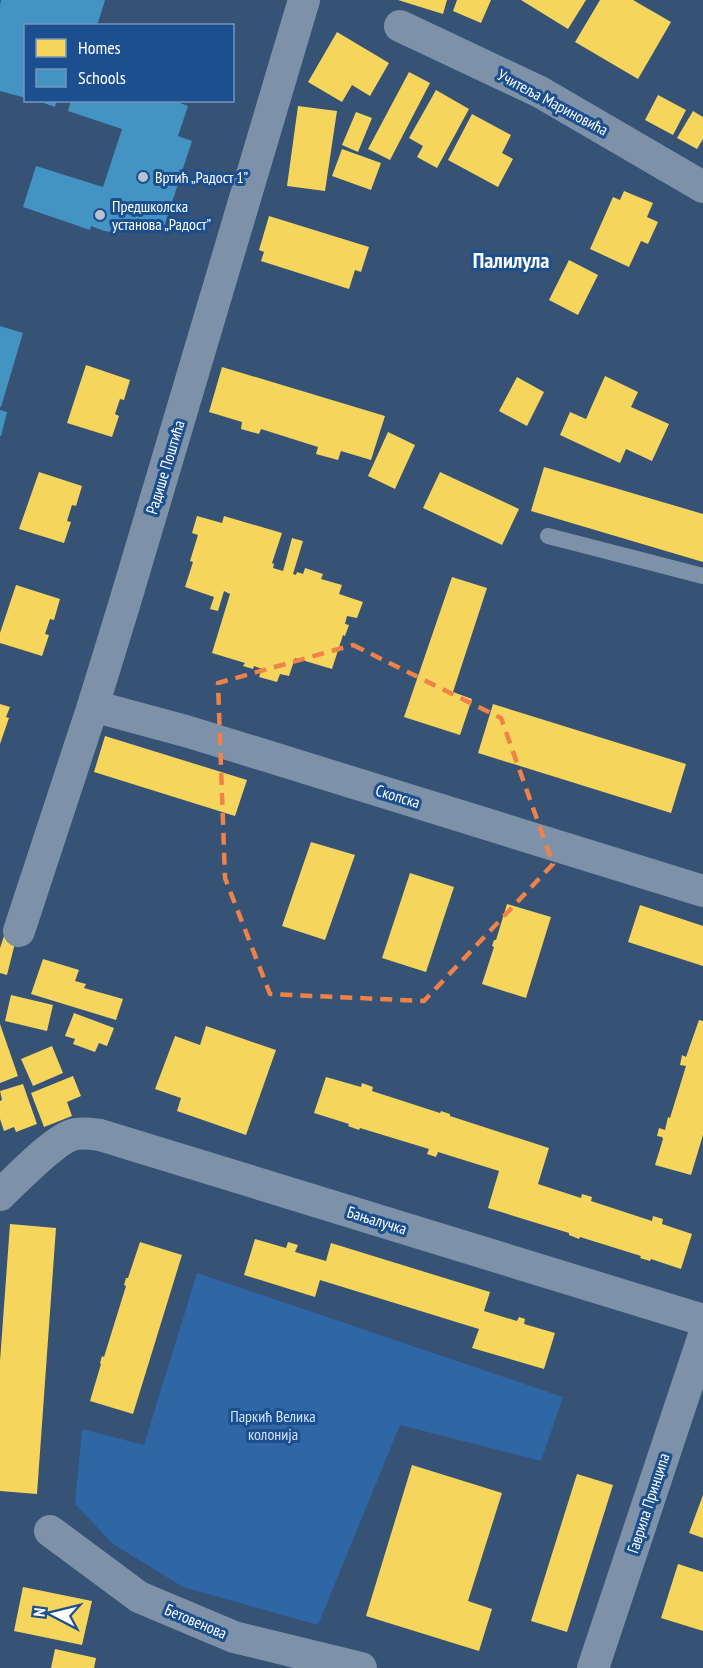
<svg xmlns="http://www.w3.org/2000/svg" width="703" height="1668" font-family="'PT Sans Narrow',sans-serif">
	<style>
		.green { fill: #2f66a5 }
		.homes { fill: #f6d55c }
		.schools { fill: #4393c3 }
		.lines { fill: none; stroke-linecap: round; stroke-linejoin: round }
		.service { stroke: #7d92a8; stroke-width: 16 }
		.minor { stroke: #7d92a8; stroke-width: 32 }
		.marked { fill: none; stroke: #ee8249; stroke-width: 4.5; stroke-dasharray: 12 8; stroke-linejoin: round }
		.poi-dot { fill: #b9c2ce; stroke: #1b4f8f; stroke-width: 2 }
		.labels { text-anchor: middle; stroke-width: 6; stroke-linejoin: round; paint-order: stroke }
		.street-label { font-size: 16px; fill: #fff; stroke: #1b4f8f }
		.poi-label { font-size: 16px; fill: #fff; stroke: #1b4f8f; text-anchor: start }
		.park-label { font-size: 16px; fill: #cfe3fa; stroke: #1b4f8f }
		.district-label { font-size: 22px; font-weight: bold; fill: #fff; stroke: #1b4f8f }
	</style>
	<rect width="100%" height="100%" fill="#365274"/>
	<path class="green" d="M197,1273L563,1397L541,1461L400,1425L318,1625L183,1587L113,1544L75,1504L82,1429L144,1445Z"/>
	<path class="homes" d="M398,0H447L443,14Z
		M457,0H491L481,23L453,11Z
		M521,0H586L568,29Z
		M600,0H633L671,22L638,79L575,42Z
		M337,32L389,63L370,96L352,85L342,102L308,82Z
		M409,72L430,83L390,160L368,149Z
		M436,90L469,109L437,168L417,157L423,146L409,138Z
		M658,95L686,110L673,135L645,120Z
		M298,106L337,111L325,191L287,186Z
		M693,111L703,117V139L697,149L677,138Z
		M356,112L372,118L358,152L342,145Z
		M472,114L511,135L502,153L513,159L498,187L448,160Z
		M342,149L381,163L371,190L332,176Z
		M624,191L653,203L647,217L658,222L648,244L641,241L629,267L590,249L613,197L620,200Z
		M269,216L369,247L361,272L355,270L349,289L261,261L264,252L259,250Z
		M569,260L598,275L578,315L549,300Z
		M86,365L130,380L124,400L120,399L115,414L119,416L112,437L67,423Z
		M222,367L385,416L371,460L341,451L338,460L316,454L318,447L261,429L259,434L241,429L242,422L209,412Z
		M605,376L638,392L631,407L669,424L652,461L626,449L620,463L560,435L570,412L586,419Z
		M517,377L544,392L527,426L499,411Z
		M388,432L415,445L395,489L368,476Z
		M544,467L703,514V562L531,511Z
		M39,472L82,486L76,506L72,505L67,521L71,522L64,543L19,529Z
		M440,472L519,509L502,545L423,508Z
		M197,516L222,523L224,516L282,533L272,563L274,564L273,568L283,571L292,538L303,541L293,574L296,575L297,572L303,574L305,568L323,574L321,579L342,585L339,594L363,602L357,618L347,616L345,624L349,625L345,636L343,635L332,669L295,658L289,676L280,674L277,682L259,677L262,669L254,666L253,669L243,666L245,663L212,653L230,594L224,591L218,611L210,609L214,597L185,587L193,562L190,561L198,535L192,533Z
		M452,577L487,588L453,692L472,699L460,735L404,717Z
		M16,585L60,599L54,620L50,619L45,634L49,635L42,656L0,643V633Z
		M0,704L10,707L6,717L9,718L0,744Z
		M493,704L686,764L671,813L478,753Z
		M105,736L247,780L235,816L94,772Z
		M311,842L355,855L325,940L282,926Z
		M410,873L454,887L426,972L382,958Z
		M507,904L551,917L526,998L482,984L494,947L492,946L494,940H496Z
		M640,905L703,926V966L628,942Z
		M4,936L16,939L7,975L0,973V948Z
		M43,959L79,970L75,981L86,984L84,988L123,999L116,1020L31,994Z
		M11,995L53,1005L47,1031L5,1021Z
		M74,1013L114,1028L107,1046L99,1043L95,1052L73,1044L75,1039L65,1036Z
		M699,1020L703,1021V1135L691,1175L655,1165L663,1139L662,1137L657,1136L659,1128L665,1130L668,1117L670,1118L686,1066L680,1065L682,1055L686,1057Z
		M0,1024L18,1076L0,1083Z
		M206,1026L276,1050L246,1135L177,1111L181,1098L155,1089L175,1036L200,1045Z
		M52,1046L63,1073L33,1086L21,1059Z
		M73,1076L81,1096L67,1102L72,1116L44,1127L31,1093Z
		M326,1077L361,1087L362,1083L373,1087L372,1091L440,1113L441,1111L450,1114V1116L549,1148L538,1184L581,1198L582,1194L592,1197L591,1201L652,1221L653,1216L663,1219L662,1224L692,1234L681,1269L651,1259L650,1261L640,1258L641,1256L580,1237L579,1239L569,1235V1233L488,1208L499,1171L438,1152L436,1157L427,1154L429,1149L360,1128L359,1130L348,1126L349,1124L314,1113Z
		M23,1084L37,1124L16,1132L14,1127L4,1131L0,1119V1101L2,1100L0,1091Z
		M10,1224L56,1228L37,1494L0,1491V1361Z
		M255,1239L286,1248L288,1242L298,1245L295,1252L326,1261L331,1243L490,1292L484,1311L517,1321L519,1317L525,1319L524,1324L555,1333L544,1369L472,1348L479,1329L320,1280L315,1297L244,1275Z
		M140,1242L182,1255L133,1414L90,1401L101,1364L100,1363L102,1356L104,1357L126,1286L124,1285L126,1278H128Z
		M412,1465L502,1493L468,1601L492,1609L479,1651L366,1616Z
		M577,1474L613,1485L567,1632L531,1621Z
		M703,1495V1538L689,1533Z
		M678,1564L703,1572V1631L661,1618Z
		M23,1587L92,1601L82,1645L14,1631Z
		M55,1649L96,1658L94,1668H51Z"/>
	<path class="schools" d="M1,0H105L97,26H26V98L0,91V5Z
		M35,100H57L55,107Z
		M71,100H172L188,106L178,136L192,141L162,233L122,221L117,233L104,231L91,226L90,230L23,207L36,166L103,187L122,129L68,111Z
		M0,326L23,333L1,407H0Z
		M0,410L7,412L1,436H0Z"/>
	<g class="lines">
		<path class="service" d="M548,536L703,576"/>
		<path class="minor" d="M400,26L540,92L703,187
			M93,706L189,732L703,891
			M19,931L93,706L125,602L304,0
			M0,1195C16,1180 53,1141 72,1135C81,1132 92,1134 100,1135L703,1320
			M50,1531L139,1597L234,1637L361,1668
			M593,1668L703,1338"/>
	</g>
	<path class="marked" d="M353,645L501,718L553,864L424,1001L270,994L225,878L218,683Z"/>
	<g class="poi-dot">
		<circle cx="143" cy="177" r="6"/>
		<circle cx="100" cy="215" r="6"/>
	</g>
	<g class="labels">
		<g class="street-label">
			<text transform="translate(553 102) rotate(28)" y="6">Учитеља Мариновића</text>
			<text transform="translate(165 467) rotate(-73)" y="6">Радише Поштића</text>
			<text transform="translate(398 796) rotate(17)" y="6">Скопска</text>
			<text transform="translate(377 1220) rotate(17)" y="6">Бањалучка</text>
			<text transform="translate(648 1503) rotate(-72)" y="6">Гаврила Принципа</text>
			<text transform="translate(196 1621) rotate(23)" y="6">Бетовенова</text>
		</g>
		<g class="poi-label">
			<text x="155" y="183">Вртић „Радост 1”</text>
			<text x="112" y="212">Предшколска<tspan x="112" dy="18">установа „Радост”</tspan></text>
		</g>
		<g class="park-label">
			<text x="273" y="1422">Паркић Велика<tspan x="273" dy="18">колонија</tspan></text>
		</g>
		<g class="district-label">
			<text x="511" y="268">Палилула</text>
		</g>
	</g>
	<rect x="24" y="24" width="210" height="78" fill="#1b4f8f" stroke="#7695bc" stroke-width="1.5"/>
	<rect x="36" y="39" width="30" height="18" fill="#f6d55c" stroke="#7695bc" stroke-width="1.5"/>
	<text x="78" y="54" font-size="18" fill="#ffffff">Homes</text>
	<rect x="36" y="69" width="30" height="18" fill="#4393c3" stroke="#7695bc" stroke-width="1.5"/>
	<text x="78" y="84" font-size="18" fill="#ffffff">Schools</text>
	<g transform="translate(54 1614) rotate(277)" stroke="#1b4f8f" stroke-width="4.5" paint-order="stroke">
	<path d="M0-4.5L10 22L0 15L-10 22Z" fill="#ffffff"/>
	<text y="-9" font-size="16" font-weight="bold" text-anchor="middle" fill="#ffffff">N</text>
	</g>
</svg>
